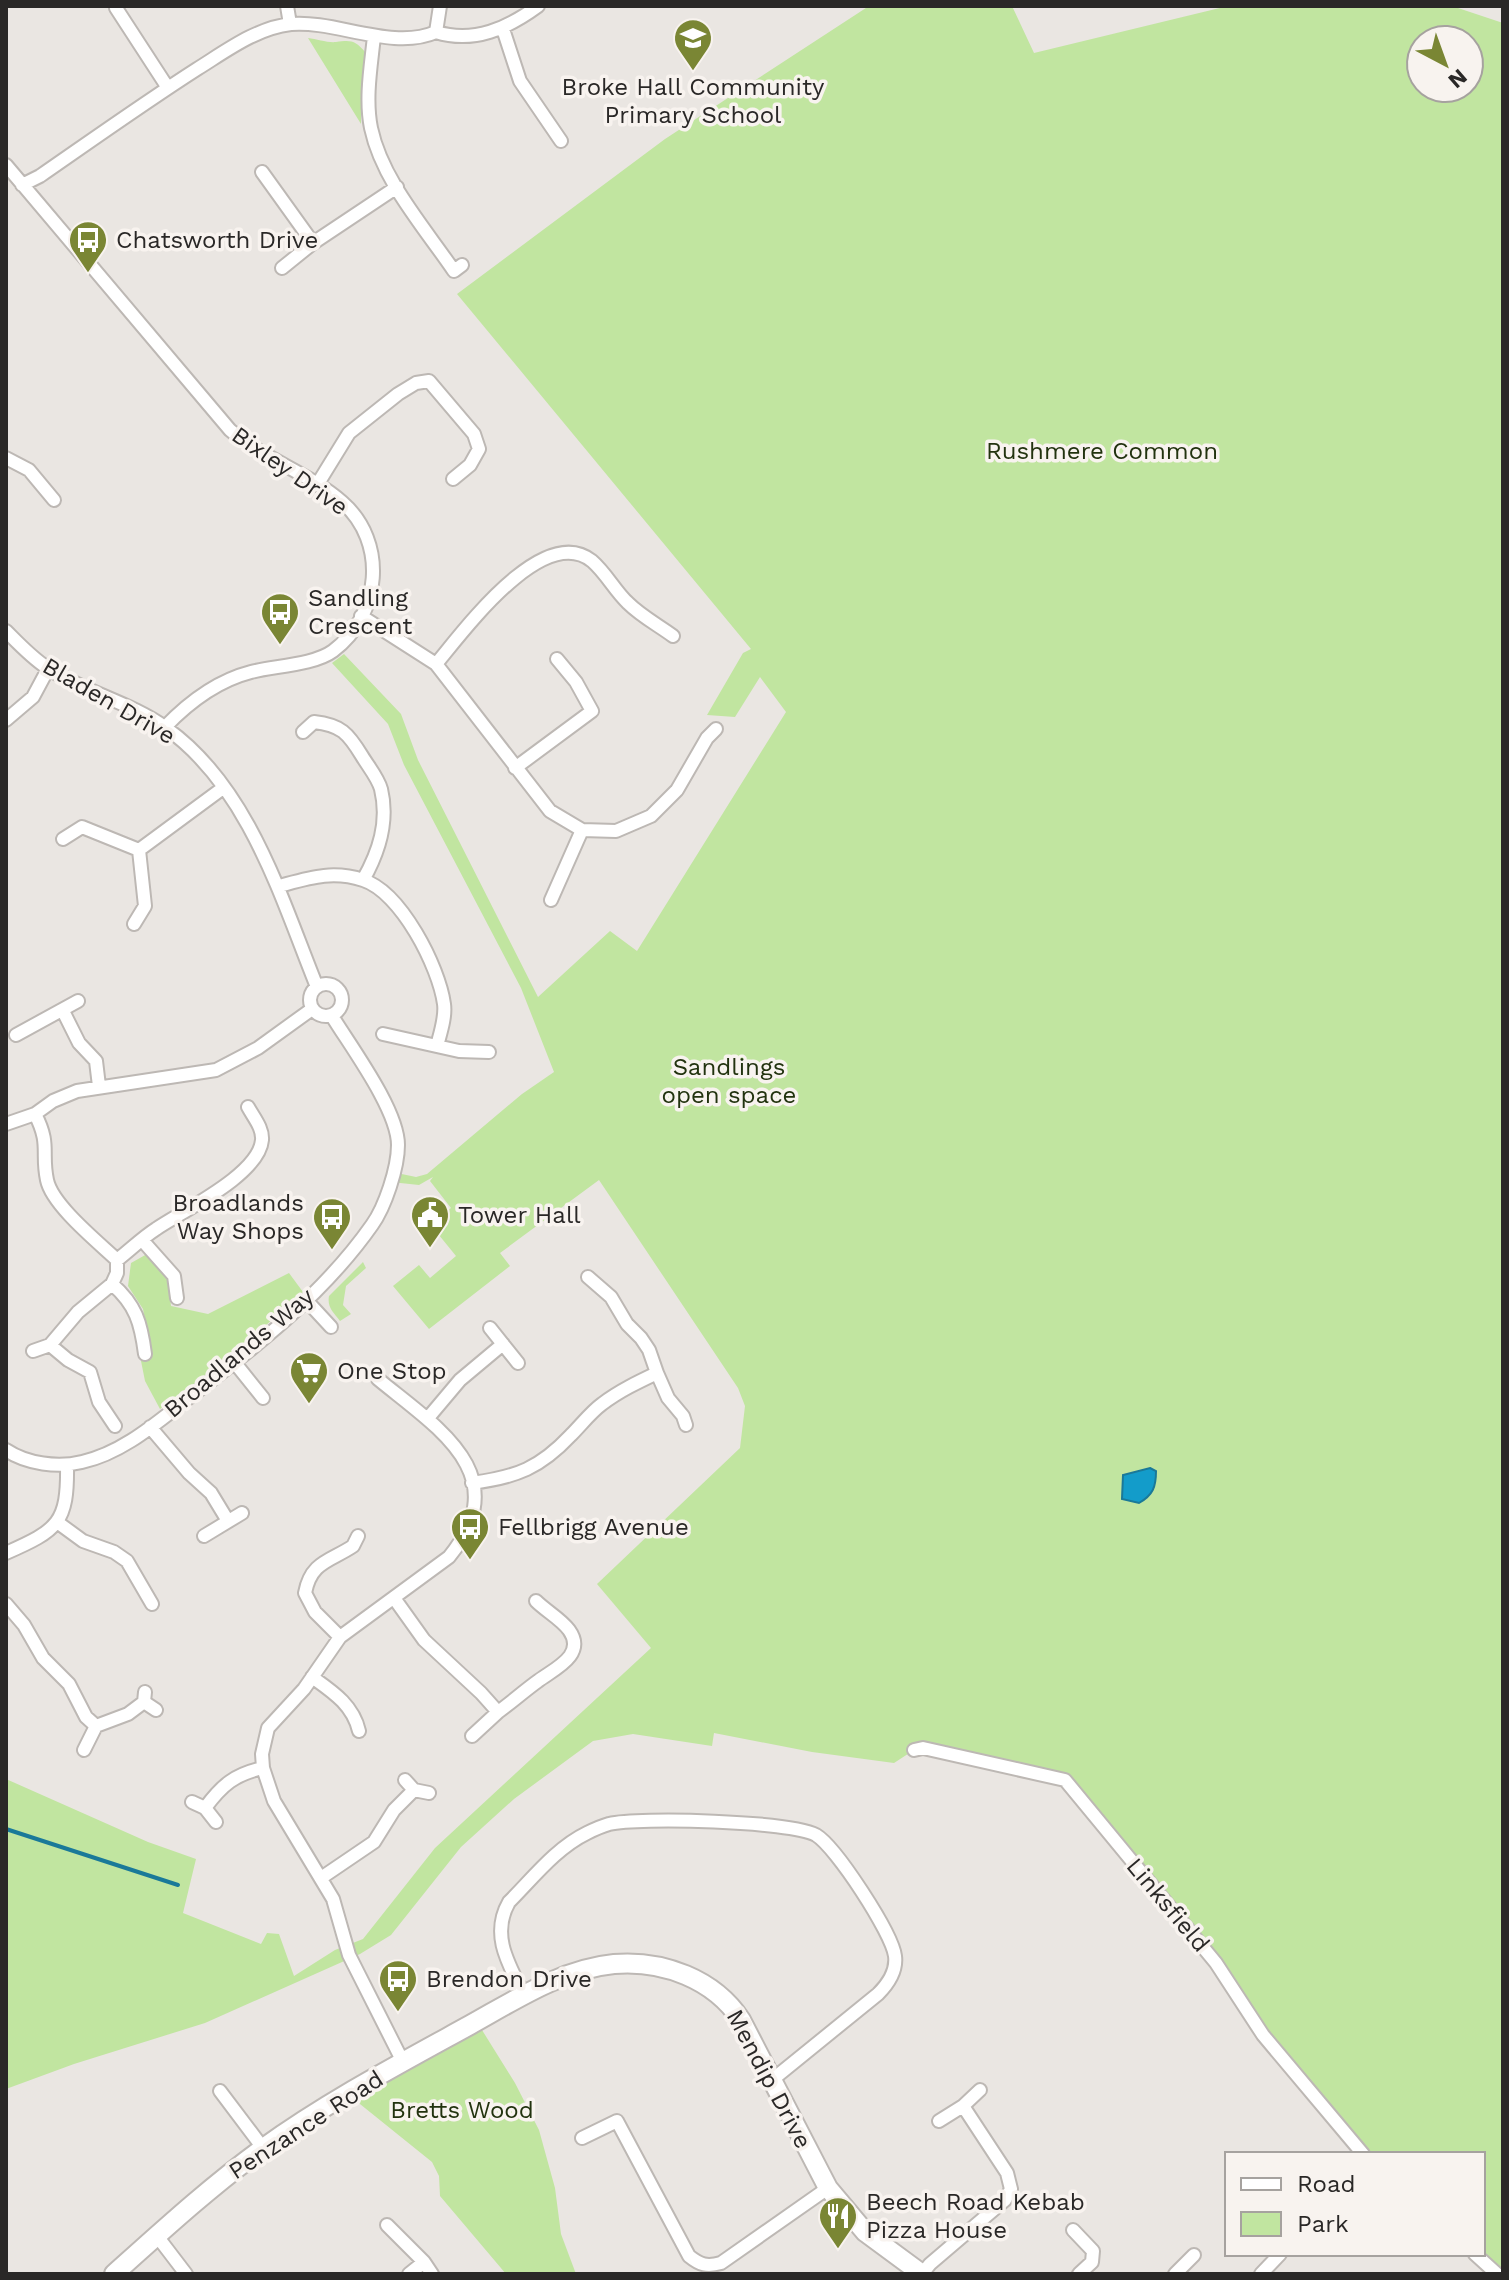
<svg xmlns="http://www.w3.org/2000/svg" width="1509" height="2280" font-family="'Work Sans',sans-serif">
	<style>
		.green { fill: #c1e5a0; fill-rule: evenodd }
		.water { fill: #139cca; stroke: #1a7999; stroke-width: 2 }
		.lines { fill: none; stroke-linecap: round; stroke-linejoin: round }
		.stream { stroke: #1a7999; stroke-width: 4 }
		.street-casing { stroke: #bdb8b4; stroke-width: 16 }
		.secondary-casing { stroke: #bdb8b4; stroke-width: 22 }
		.street { stroke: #fff; stroke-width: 12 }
		.secondary { stroke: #fff; stroke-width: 18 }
		.labels { text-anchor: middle; stroke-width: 7; stroke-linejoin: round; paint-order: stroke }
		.poi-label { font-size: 24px; fill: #2a2827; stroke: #f8f3ef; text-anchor: start }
		.park-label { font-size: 24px; fill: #22330f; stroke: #f8f3ef }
		.street-label { font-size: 24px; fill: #2a2827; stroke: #f8f3ef }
	</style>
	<rect width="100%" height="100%" fill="#eae6e2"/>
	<path class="green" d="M869,6H1012L1034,53L1228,6H1452L1503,23V2274H1500L1483,2254V2154H1363L1263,2035L1216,1963L1065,1780L914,1750L894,1763L812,1752L714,1733L712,1746L633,1734L593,1741L514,1799L461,1847L391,1935L360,1954L205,2023L74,2064L6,2089V1779L148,1842L196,1859L183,1913L261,1944L267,1933L279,1934L294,1976L335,1950L363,1939L435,1848L651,1648L597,1584L740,1448L745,1406L738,1388L599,1180L500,1253L510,1266L429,1329L393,1286L419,1265L430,1278L456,1256L430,1224L451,1208L430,1181L433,1177L419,1185L391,1182L392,1172L416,1177L427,1174L522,1094L554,1072L521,988L404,765L388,724L332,663L344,654L401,714L418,760L538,997L610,931L637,951L786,712L760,677L735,717L707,715L743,653L751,649L457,294L665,139ZM1421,40H1469V88H1421Z
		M308,38C317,39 328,43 336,42C351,40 355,40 366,53L365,86L361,92V124Z
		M147,1254L168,1278L171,1306L208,1314L289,1273L303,1292L233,1355L160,1409L145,1381L141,1361L152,1358L143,1309L128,1286L131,1263Z
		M363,1262L366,1268L346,1286L343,1305L351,1314L340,1321C333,1312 327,1307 329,1296Z
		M482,2030L515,2083L539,2130L555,2188L561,2234L576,2274H506L440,2196L439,2176L432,2162L355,2100Z"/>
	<path class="water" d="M1150,1468L1156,1471C1156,1487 1153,1495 1139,1503L1122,1499L1123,1475Z"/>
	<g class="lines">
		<path class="stream" d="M6,1829L178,1885"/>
		<defs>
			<path id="street" d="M287,6L290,24
				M116,8L168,88
				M503,29L520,81L561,141
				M436,32L440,6
				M374,36C371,66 365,98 371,128C382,180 424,227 454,271L462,265
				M6,165L230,430C263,459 309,473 342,502C388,542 381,615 333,651C314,665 274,666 251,672C216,681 189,702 165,727
				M262,172L313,243
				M22,185L40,176C92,140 144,103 197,69C226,51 256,28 291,24C335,20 393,51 436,32C474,44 508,28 538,6
				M282,268L313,243L397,187
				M6,458L29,470L54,500
				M317,485L349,433L398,394L416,383L429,381L474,434L479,449L470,465L453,479
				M361,616L436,664L550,811L582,830L616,831L651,816L677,790L707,738L716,729
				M6,631C19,644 31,657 46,667C83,692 130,702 166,728C249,787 281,898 317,987
				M436,664C463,632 543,522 592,561C606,573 615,591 628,603C641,616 658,625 673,636
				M6,720L33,697L48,669
				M303,732L314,722C341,725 348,733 362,756C368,766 378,778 381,789C389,822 379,852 363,880
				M515,768L592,711L576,682L557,659
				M63,839L82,827L139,850
				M139,850L223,788
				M279,886C309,878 332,870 363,880C401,892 439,967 444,1004C446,1017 440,1034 437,1046
				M551,900L582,830
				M134,924L145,906L139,850
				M310 1000a16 16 0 1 1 32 0a16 16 0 1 1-32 0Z
				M63,1011L79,1043L96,1061L99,1086
				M383,1034L459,1051L489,1052
				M16,1035L78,1001
				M35,1114C51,1145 41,1152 47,1180C52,1205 98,1242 117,1260C130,1250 142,1238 156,1229C182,1211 259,1175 262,1140C263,1128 254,1118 248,1107
				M6,1124L35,1114L53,1101L77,1091L216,1070L258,1048L312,1009
				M142,1240L174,1276L177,1298
				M112,1284C136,1305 141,1323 145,1354
				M306,1300L331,1327
				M490,1328L518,1363
				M50,1345L68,1360L90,1372L99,1402L115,1426
				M33,1351L50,1345L78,1312L112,1284L117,1273V1260
				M235,1363L263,1398
				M657,1373L668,1398L683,1416L686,1425
				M378,1379C436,1427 517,1474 449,1557L340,1637L304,1689L268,1728L262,1754L263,1768L274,1801L333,1899L349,1955L403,2062
				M428,1418L460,1380L503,1344
				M150,1427L189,1473L211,1493L228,1521
				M6,1450C27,1464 58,1468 82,1462C122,1453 155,1424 186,1400C253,1349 323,1295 372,1225C385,1207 398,1168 398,1145C398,1110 351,1047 332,1016
				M472,1483C517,1477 540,1468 571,1435C581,1425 591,1412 602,1404C619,1391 638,1382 657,1373L649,1350L641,1338L627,1324L611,1297L588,1277
				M57,1522L83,1541L114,1552L127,1561L152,1604
				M204,1536L242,1513
				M6,1553C58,1530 68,1523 67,1465
				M394,1598L424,1640L481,1693L498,1712C512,1702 524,1691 538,1681C554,1669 587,1655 569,1630C561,1619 546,1611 536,1601
				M6,1604L24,1625L43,1658L69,1684L86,1717L96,1726L128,1714L144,1702
				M340,1637L315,1612L305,1593C311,1561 331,1561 353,1546L358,1536
				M312,1677C333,1692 353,1705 359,1731
				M145,1692L144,1702L156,1710
				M472,1736L498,1712
				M84,1750L96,1726
				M914,1750L923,1748L1065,1780L1216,1963L1263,2035L1363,2154
				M405,1780L414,1790L429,1793
				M192,1802L205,1808L216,1822
				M205,1808C222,1785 235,1774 263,1768
				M321,1878L374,1842L394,1810L414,1790
				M524,1995C509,1965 490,1935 509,1902C533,1878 556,1848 587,1833C593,1830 602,1826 609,1824C639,1817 790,1821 816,1835C836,1847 892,1933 895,1956C897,1971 888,1984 878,1994L772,2080
				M220,2091L263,2148
				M939,2121L963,2106
				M582,2138L617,2121L689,2256C700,2265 707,2267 721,2263L828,2188
				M387,2225L424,2262
				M1073,2230L1093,2251L1092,2262L1079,2274
				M157,2236L186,2274
				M1475,2254L1497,2274
				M409,2274L424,2262L432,2274
				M922,2274L930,2264L1005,2200L1011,2189L1007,2173L963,2106L980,2090
				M1175,2274L1194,2255
				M1261,2274L1280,2254"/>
			<path id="secondary" d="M114,2274C162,2231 210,2187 262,2149C327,2102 399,2064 470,2025C515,2000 562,1969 614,1964C663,1960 714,1979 741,2020L828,2188L865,2232L922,2274"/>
		</defs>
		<use href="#street" class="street-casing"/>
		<use href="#secondary" class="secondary-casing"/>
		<use href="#street" class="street"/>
		<use href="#secondary" class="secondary"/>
	</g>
	<defs>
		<symbol id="school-pin" viewBox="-11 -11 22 30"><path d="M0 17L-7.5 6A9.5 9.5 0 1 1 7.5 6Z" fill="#7a8634" stroke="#f8f3ef"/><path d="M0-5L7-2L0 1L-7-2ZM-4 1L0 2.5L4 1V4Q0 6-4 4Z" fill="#fff"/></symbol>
		<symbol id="bus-pin" viewBox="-11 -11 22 30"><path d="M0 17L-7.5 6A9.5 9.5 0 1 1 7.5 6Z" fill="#7a8634" stroke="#f8f3ef"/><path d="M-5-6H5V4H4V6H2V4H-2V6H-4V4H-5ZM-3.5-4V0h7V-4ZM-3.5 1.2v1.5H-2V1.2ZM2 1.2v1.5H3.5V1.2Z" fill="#fff"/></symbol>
		<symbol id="civic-pin" viewBox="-11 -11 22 30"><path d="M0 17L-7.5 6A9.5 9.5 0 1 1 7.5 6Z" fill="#7a8634" stroke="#f8f3ef"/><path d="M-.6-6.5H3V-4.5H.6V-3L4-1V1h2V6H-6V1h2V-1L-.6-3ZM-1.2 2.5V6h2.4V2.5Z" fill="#fff"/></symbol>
		<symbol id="supermarket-pin" viewBox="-11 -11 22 30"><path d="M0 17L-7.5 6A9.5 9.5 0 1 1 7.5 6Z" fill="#7a8634" stroke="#f8f3ef"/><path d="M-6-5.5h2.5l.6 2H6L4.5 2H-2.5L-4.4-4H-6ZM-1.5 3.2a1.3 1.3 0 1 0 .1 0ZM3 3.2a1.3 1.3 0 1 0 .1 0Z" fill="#fff"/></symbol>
		<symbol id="restaurant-pin" viewBox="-11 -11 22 30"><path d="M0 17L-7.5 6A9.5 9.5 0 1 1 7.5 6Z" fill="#7a8634" stroke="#f8f3ef"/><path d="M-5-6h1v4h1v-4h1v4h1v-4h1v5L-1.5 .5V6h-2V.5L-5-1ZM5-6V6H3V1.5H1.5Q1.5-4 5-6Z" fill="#fff"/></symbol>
	</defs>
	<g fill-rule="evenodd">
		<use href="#school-pin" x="671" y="16" width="44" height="60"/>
		<use href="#bus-pin" x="66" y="218" width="44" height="60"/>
		<use href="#bus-pin" x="258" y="590" width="44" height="60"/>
		<use href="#civic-pin" x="408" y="1193" width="44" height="60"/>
		<use href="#bus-pin" x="310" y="1195" width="44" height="60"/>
		<use href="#supermarket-pin" x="287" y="1349" width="44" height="60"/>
		<use href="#bus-pin" x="448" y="1505" width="44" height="60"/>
		<use href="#bus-pin" x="376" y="1957" width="44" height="60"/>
		<use href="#restaurant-pin" x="816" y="2194" width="44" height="60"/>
	</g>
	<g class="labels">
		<g class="poi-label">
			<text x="693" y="95" text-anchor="middle">Broke Hall Community<tspan x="693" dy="28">Primary School</tspan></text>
			<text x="116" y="248">Chatsworth Drive</text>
			<text x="308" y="606">Sandling<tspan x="308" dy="28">Crescent</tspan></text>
			<text x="304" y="1211" text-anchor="end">Broadlands<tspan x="304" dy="28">Way Shops</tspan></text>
			<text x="458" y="1223">Tower Hall</text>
			<text x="337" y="1379">One Stop</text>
			<text x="498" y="1535">Fellbrigg Avenue</text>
			<text x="426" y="1987">Brendon Drive</text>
			<text x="866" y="2210">Beech Road Kebab<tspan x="866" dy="28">Pizza House</tspan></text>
		</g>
		<g class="park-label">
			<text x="1102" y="459">Rushmere Common</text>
			<text x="729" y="1075">Sandlings<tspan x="729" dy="28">open space</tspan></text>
			<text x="462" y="2118">Bretts Wood</text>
		</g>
		<g class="street-label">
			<text transform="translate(290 471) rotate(35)" y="8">Bixley Drive</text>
			<text transform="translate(109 701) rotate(30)" y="8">Bladen Drive</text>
			<text transform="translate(239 1353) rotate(-40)" y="8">Broadlands Way</text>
			<text transform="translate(1168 1905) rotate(50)" y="8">Linksfield</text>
			<text transform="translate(769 2079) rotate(62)" y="8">Mendip Drive</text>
			<text transform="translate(306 2125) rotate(-33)" y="8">Penzance Road</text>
		</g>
	</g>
	<rect width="1509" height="2280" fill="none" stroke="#2a2827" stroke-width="16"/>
	<rect x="1225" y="2152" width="260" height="104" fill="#f8f3ef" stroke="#a6a29f" stroke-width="2"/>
	<rect x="1241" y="2178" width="40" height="12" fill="#ffffff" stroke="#a6a29f" stroke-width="2"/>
	<text x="1297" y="2192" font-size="24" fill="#2a2827">Road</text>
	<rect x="1241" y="2212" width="40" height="24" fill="#c1e5a0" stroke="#a6a29f" stroke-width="2"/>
	<text x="1297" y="2232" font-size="24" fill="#2a2827">Park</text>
	<g transform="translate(1445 64) rotate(139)"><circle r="38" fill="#f8f3ef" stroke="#a6a29f" stroke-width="2"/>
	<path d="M0-6L14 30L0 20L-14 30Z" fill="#7a8634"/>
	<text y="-12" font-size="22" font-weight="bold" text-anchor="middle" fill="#2a2827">N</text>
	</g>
</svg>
